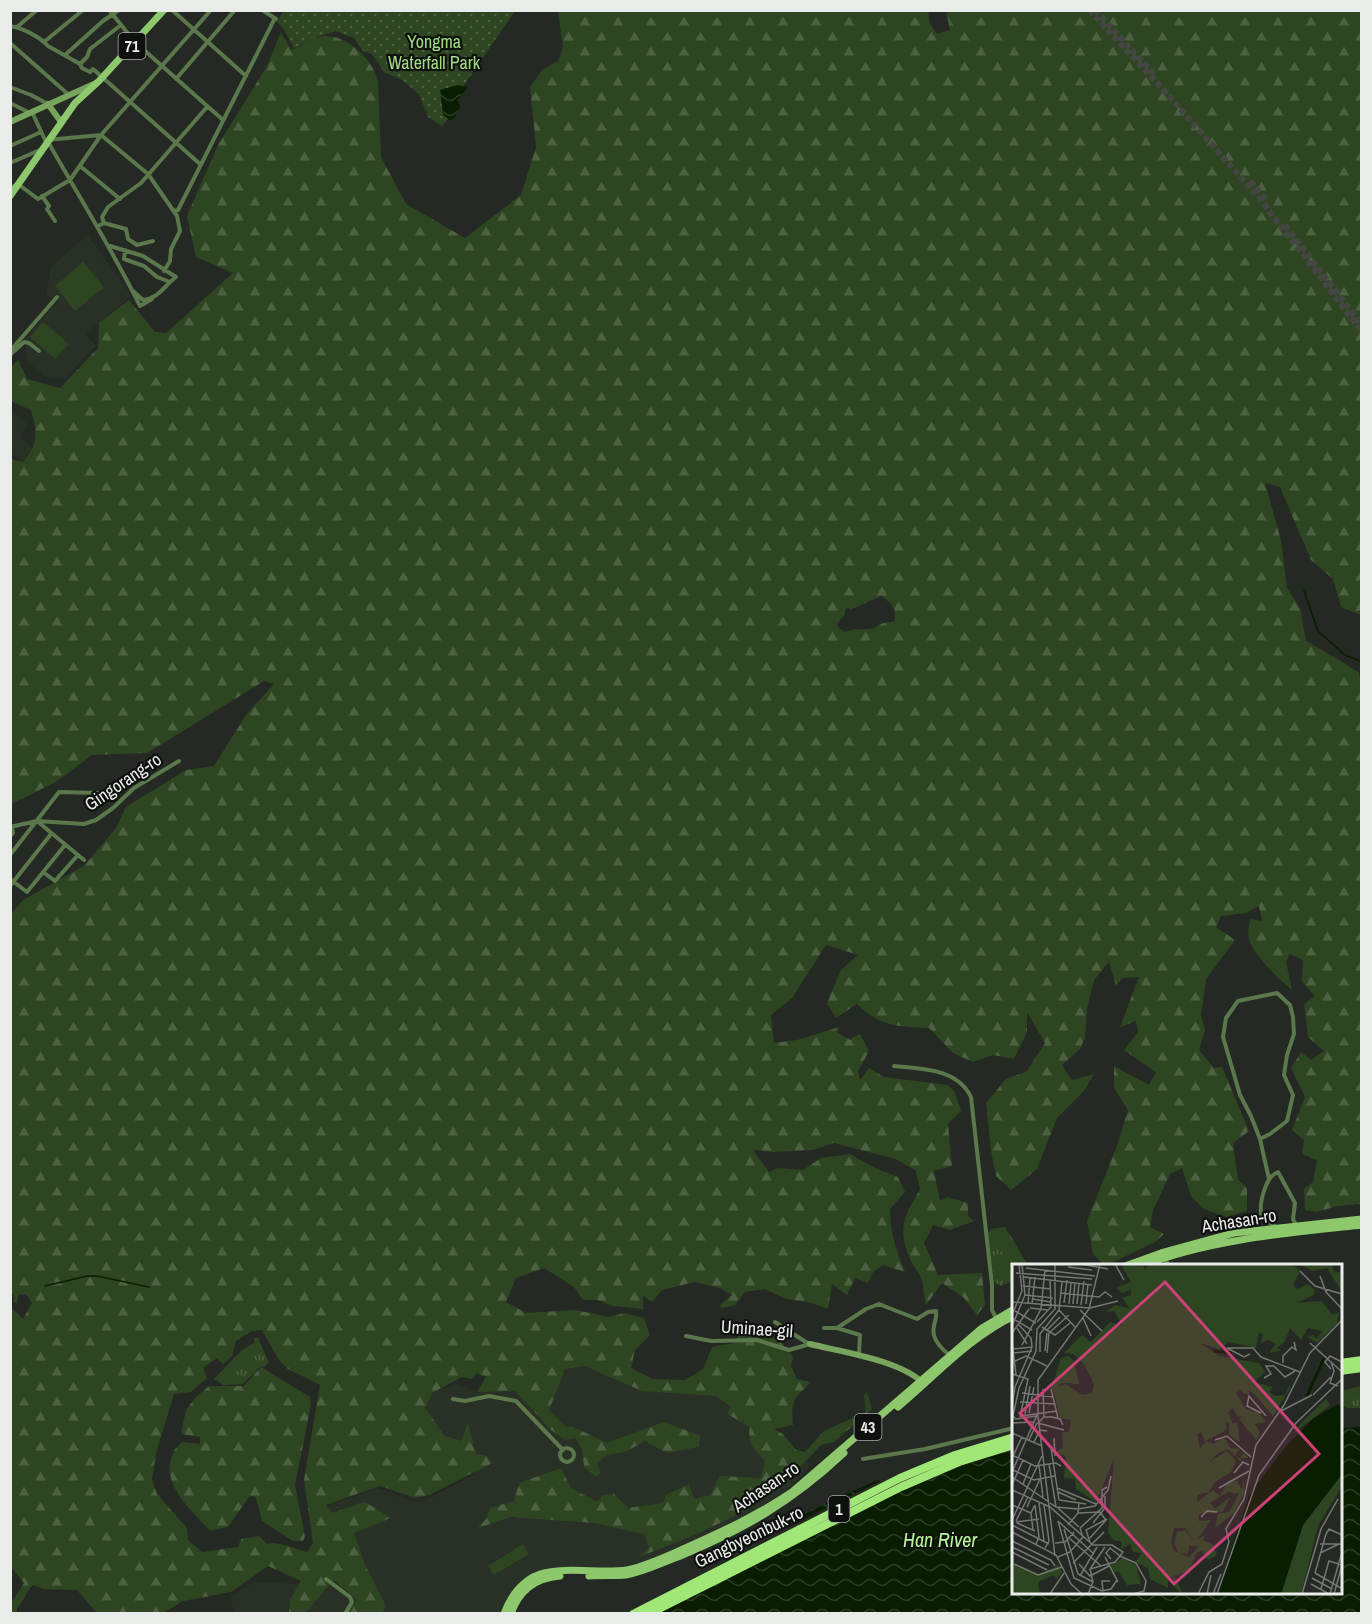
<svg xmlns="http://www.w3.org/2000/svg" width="1372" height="1624" font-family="'Archivo Narrow',sans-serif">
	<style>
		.built { fill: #293126 }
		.grass { fill: url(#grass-tufts) }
		.forest { fill: url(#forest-firs); fill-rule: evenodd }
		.park { fill: url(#park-dots) }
		.pitch { fill: #2e4522 }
		.water { fill: url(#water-waves) }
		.pier { fill: #252923 }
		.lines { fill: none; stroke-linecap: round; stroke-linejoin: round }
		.stream { stroke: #091d00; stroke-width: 1.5 }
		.secondary-tunnel { stroke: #434641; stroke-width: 6; stroke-dasharray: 6 3; stroke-linecap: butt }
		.street { stroke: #5b774c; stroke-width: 4 }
		.secondary { stroke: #77a55e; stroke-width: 6 }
		.primary { stroke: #8dc86c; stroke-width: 7 }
		.highway { stroke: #a0e778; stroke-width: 8 }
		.labels { text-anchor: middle; stroke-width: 4.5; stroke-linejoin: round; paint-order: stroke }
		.shield { fill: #0f110e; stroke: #a8aaa7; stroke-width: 1.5 }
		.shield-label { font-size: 16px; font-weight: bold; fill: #eaece9 }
		.park-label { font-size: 18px; fill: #a1db83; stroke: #0f110e }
		.street-label { font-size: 18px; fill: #eaece9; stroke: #0f110e }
		.water-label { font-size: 20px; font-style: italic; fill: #b8f399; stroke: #0f110e }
		.inset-river { fill: none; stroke: #091d00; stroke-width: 3 }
		.inset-road { fill: none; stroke: #747772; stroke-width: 1.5 }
		.view { fill: #ca4277; fill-opacity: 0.15; stroke: #ca4277; stroke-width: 3 }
		.inset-edge { fill: none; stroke: #eaece9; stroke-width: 3 }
	</style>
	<defs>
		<pattern id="grass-tufts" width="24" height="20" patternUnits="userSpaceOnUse" patternTransform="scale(1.5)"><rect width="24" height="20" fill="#2e4522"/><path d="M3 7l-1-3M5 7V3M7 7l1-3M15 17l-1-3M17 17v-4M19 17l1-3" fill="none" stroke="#4c6042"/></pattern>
		<pattern id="forest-firs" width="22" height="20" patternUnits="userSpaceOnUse" patternTransform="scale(1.5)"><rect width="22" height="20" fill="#2e4522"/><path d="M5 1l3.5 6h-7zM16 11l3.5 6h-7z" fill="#4c6042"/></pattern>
		<pattern id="park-dots" width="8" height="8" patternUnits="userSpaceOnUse" patternTransform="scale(1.5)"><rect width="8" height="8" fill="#2e4522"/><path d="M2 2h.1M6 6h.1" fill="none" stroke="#4c6042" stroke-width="1.8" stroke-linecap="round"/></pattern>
		<pattern id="water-waves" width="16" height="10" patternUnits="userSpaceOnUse" patternTransform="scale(1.5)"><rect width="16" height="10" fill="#091d00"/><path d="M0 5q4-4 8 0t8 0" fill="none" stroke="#2d3e25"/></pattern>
	</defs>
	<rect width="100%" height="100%" fill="#252923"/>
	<path class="built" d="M87,235L131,295L86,334L96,346L65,379L46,378L27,361L26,338L56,303L61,307L56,301L46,295L51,267Z
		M10,408L27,424L20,437L32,448L23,461L11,454Z
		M570,1360L716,1396L797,1454L810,1467L789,1488L744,1518L640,1564L625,1567L549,1570L526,1579L513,1589L506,1601L502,1613H234L230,1597L252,1583L260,1582L296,1584L326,1578L322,1517L329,1506L378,1488L414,1502L426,1500L475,1474L424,1408L431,1393L456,1384L477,1392L515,1391Z"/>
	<path class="grass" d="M1005,1227L1028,1265L1014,1266L1013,1281L1001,1286L994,1282L988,1233L991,1229Z
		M254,1338H259C259,1342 267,1358 269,1362L264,1367L261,1366L243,1384L224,1385L214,1379L242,1350L254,1343Z
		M1361,1386V1408H1347L1342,1404L1340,1395L1342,1391Z"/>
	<path class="forest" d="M558,11H928L930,24L937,34L950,30L946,11H1361V615L1341,607L1333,579L1311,560L1280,487L1265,483L1281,540L1287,588L1300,608L1306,641L1341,661L1359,673L1361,687V1204L1337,1206L1317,1212L1305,1210L1304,1189L1313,1182L1317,1160L1302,1154L1304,1140L1292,1130L1305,1097L1291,1068L1301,1052L1311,1060L1324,1051L1308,1037L1304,1004L1315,996L1302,982L1303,960L1290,954L1286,962L1292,990C1278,978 1250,953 1248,934C1248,929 1250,923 1251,919L1262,921L1259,906L1246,913L1221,916L1216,927L1235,940L1206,979L1201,1015L1205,1030L1199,1050L1214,1068L1222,1067L1249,1131L1233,1143L1238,1180L1247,1188V1211L1226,1217L1204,1209L1191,1196L1182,1168L1170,1174L1153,1210L1150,1227L1164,1234L1155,1242L1107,1265H1104L1093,1254L1087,1221L1117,1146L1128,1110L1114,1088V1066L1149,1085L1156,1072L1124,1050L1138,1032L1136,1021L1120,1027L1139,977L1123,978L1116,985L1109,962L1094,980L1087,1008L1085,1038L1080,1049L1062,1065L1072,1080L1094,1074L1084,1091L1057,1118L1037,1169L1011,1190L996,1176L991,1151L986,1103L1006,1079L1027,1071L1045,1043L1027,1012V1032L1014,1059L993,1055L973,1062L953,1053L929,1028C900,1027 878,1026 857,1004L836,1018L827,1003L841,970L858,955L826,945L792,998L771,1015L774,1043L797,1040L840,1027L836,1032L851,1040V1038L860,1034L869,1051L858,1071L860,1080L869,1068L884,1077L947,1085L954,1091L961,1111L948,1124L952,1166L934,1171L940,1201L947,1197L968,1203V1216L974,1221L950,1230L933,1225L924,1243L938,1275L982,1273L985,1305L977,1315L963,1297L942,1283L926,1305C924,1298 923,1281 921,1277C918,1271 914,1267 911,1261C897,1231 903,1216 920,1190L916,1171L896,1159L834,1143L813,1150L773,1152L753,1150L769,1172L778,1168L803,1170L821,1158L850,1154L877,1169L898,1177L905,1192L890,1209C890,1234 896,1249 905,1272L883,1265L873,1272L868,1283L855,1278L847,1295L832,1284L828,1309L811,1303L783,1298L765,1289L745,1292L735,1305L722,1308L720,1305L732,1295L720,1288L695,1282L662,1290L652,1302L643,1296V1309L613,1306L597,1300H583L574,1287L544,1268L516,1278L506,1302L526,1313L575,1310L609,1317L624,1313L644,1318L650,1335L635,1350L631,1368L653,1379L685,1380L703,1369L712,1347L735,1343L739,1335H762L779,1340L793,1357L791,1366L797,1379L811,1382C793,1400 791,1400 793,1425L774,1429L783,1434L796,1450L805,1452L824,1431L866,1412L864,1396L867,1392L872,1409L834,1442L821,1445L797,1470L786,1474V1482L746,1511L690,1537L639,1557L649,1547L644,1534L594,1523L511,1517L478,1528L486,1519L490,1508L514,1501L519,1483L561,1468L571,1488L597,1502L603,1495L614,1494L628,1508L663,1503L666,1495L689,1484L694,1499L710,1495L720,1476L761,1478L765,1461C754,1449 747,1444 750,1427L727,1414L731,1407L716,1396L642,1391L585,1366L565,1369L549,1410L567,1428L571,1426L607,1443L664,1422L701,1436L698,1447L667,1453L645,1441L625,1452L607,1455L597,1464L601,1472L596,1477L584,1467L582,1449L575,1438L566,1440L551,1430L515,1391L477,1392L486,1377L477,1373L471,1379L462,1377L432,1393L425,1408L445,1436L461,1441L468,1423L476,1454L487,1456L492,1463L429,1495L415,1498L380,1486L326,1505L332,1513L365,1502L391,1518L354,1533L365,1565L384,1602L385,1608L382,1613H347L357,1600L334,1580L305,1613H289L290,1600L301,1581L268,1566L231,1592L183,1601L163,1613H97L77,1590L43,1589L33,1585C26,1592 24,1601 17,1608V1613H11L10,1605L24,1583L10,1566L11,1311L13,1309L23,1319L32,1303L26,1294L18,1295L17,1303H14L13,1293L11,1294V914L23,900L84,866L116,828L126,807L186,770L214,766L246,715L274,684L264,681L147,753L92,755L56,782L11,804V459L23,462C39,442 37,435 31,410L11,401V367L18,360L27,379L60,388L98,348L99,323L129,300L155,332L166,333L233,273L196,257L187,216L218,145L267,66L281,32L291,50C301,46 317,35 327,36C349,37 373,60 378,81L381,157L406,204L465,238L521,195L536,147L530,87L542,70L558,61L563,47ZM881,596C891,603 898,608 894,622C880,621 880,627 870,629C861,630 856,628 845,632L839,628L837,624L845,614V610L848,607L850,610ZM262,1330L279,1360L288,1369L320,1385L304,1480L313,1543L307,1552C295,1550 278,1540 267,1544L259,1536L241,1539L238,1547L202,1552L188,1540L187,1528L157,1494L152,1480L156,1453L174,1394L191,1392L207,1378L203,1368L217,1358L223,1364L232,1356L236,1341L252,1331Z
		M261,1367L310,1397L311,1405L295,1485L305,1537L303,1541H293L262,1521L256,1498L253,1496L249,1497L228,1527L210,1531C192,1510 159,1484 173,1453C174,1449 179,1445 182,1442L200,1444V1437L181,1434L186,1410L196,1397L209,1386H244Z"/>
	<path class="park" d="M284,10L515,11L462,88L456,110L442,126L428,117L419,94L402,80L384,72L372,54L363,51L354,38L336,31L320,36L294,48L285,31L277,22Z"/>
	<path class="pitch" d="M83,262L104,287L75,311L55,286Z
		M43,322L69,344L55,359L30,337Z
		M1018,1252L1019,1265L1014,1266L1013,1275L998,1277L995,1255Z
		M523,1544L529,1554L494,1575L488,1566Z"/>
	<path class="water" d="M458,85L468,87L458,100L460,107L455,117L450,120L443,115L440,90Z
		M1361,1427V1613L629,1614L776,1536L807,1513L834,1499L878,1480L968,1458L1013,1452L1014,1592H1340L1341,1428Z"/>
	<path class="pier" d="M1013,1449L962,1466L907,1488L655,1614H626L643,1600L898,1472L967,1455Z"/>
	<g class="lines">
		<path class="stream" d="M1304,591L1318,631L1345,655L1362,662
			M45,1286L87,1276H97L149,1287"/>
		<path class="secondary-tunnel" d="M1089,10L1160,86L1260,199L1362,332
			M1095,10L1155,75
			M1250,181L1266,200
			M1285,225L1362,325"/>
		<path class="street" d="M109,10L135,42L223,120
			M172,10L246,76
			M262,10L276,19
			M10,26C23,28 40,37 48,46L80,64L82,68L90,72L93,69L200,164
			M17,27L37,10
			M44,42L83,10
			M10,43L69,95
			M65,55L103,21L119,10
			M80,64L87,57L90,49L121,25
			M176,79L235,10
			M10,87L31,95L48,104
			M10,103L30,113
			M32,112L46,142
			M10,146L41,132
			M10,163L40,150
			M80,166L120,199
			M10,188L18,184L38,199L70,180L101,135L211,10
			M42,196L49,206L47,209L55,221
			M174,211L178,210L274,20
			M104,223L126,229L128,239L137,245L153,241
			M98,226L104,223L102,217L108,207L141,183L207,107
			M110,246L143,256L176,277C164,286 159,298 143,300L133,291
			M125,250L124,259L144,266L157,277L170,282
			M152,299L140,306C112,249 78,195 47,140L101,135L148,174L177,216L180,231L171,249L170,261L164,271
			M10,351L57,297
			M10,355L24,342L29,343L39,351
			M37,821L84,860
			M10,827L37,821L84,824L96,820L113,808L134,788L179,761
			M10,836L13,833L12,827
			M10,855L59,792L98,793L105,798
			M43,872L55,881L78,855
			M10,879L27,892L65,845
			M10,886L51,834
			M894,1066C921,1069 957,1068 971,1097L992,1285V1310L996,1318
			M1260,1139L1251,1116L1240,1095L1223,1037L1226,1018L1238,1001L1277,993L1290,1005L1293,1017L1294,1034L1287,1055L1284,1075L1293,1095L1287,1121L1270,1134L1260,1139L1269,1179
			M1278,1228L1262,1218C1258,1205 1265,1177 1278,1172L1295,1203L1293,1219L1297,1227
			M1165,1257L1168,1266
			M775,1322L809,1344
			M824,1328H837L860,1335L859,1354
			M837,1328L866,1309L879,1304L917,1319L928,1312L936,1311C937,1317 935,1320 934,1326C931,1338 941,1349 950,1355
			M686,1336L711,1341L757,1340L789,1350L810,1344
			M453,1399L465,1401L489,1396L516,1401L563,1450
			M560 1455a7 7 0 1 1 14 0a7 7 0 1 1-14 0Z
			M863,1459L925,1449L1014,1428
			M326,1579L350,1597L352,1602L345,1614"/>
		<path class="secondary" d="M48,104L61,122
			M10,122L96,83
			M810,1344C841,1352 901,1360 924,1384"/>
		<path class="primary" d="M10,196L75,103L99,81L164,10
			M1125,1266L1161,1253L1234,1233L1362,1219
			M1141,1266C1212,1239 1287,1233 1362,1225
			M898,1407C935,1376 970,1337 1014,1316
			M589,1576C601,1575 614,1576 626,1575C644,1572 661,1563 678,1557C743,1530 792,1502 844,1453
			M504,1614C510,1597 522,1580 540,1574C567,1566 599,1574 627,1570C646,1566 665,1557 683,1549C721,1532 758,1515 792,1492L982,1328L1014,1309
			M511,1614C519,1590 535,1578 560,1576"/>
		<path class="highway" d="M1340,1363L1362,1360
			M1340,1371L1362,1368
			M633,1614L900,1478L955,1455L1014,1437
			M649,1614L901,1487L959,1462L1014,1445"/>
	</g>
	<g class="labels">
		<g class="shield">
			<rect x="118.5" y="33" width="27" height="26" rx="4.5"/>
			<rect x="854.5" y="1414" width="27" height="26" rx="4.5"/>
			<rect x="828.5" y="1496" width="21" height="26" rx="4.5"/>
		</g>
		<g class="shield-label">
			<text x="132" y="52">71</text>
			<text x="868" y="1433">43</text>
			<text x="839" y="1515">1</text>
		</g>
		<g class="park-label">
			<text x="434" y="48">Yongma<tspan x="434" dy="21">Waterfall Park</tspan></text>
		</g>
		<g class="street-label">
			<text transform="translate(123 782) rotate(-34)" y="6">Gingorang-ro</text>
			<text transform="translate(1239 1221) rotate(-9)" y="6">Achasan-ro</text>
			<text transform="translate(757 1329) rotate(4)" y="6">Uminae-gil</text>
			<text transform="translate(766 1487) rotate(-34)" y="6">Achasan-ro</text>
			<text transform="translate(749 1537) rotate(-26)" y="6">Gangbyeonbuk-ro</text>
		</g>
		<g class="water-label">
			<text x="940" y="1547">Han River</text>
		</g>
	</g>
	<g transform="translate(1012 1264)">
		<rect width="330" height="330" fill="#252923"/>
		<path d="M314,135L318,141L282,169L289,159Z" fill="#2e4522"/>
		<path d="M109,0H131L133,6L137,0H281L288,7L281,21L285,25L295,20L303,26L302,31L284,39L310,37L320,51L327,48L325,59L305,79L295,73L301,71L305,75L310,67L296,64L289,76L278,64L273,77L265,84L270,87L260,88L261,91L258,87L264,80L257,76L248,79L251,71L247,68L244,84L217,78L207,85L188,79L207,92L247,99L253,108L242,118L261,123L257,128L263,132L273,131L278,120V124L261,152L241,129L236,126L238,130H232L227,125L224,129L234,145L247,149L254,158L243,160L248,168L245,177L227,155L232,152L226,153L221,144L216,148L221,160L225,158L228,178L217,171V159L214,158L215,164L211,168L193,177L189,168L185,170L188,185L194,177L201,180L212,173L218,184L227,185L223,192L228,194L232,189L236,194H229V198L216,185L205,190L197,198L215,187L224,197L219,208L203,218L197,228L186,231L185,238L201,226L208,232L217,216L225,217L230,226L232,213V230L222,249L203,264L206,250L217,248L227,230L216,228L198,239L203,245L218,233L211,248L187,250V257L199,256L185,276L193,271L191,276L201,281L205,291L196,296L190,287L185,288L177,307L162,312L171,330L163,324L161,313H156V324L138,315L136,304L123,298L130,289L121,288L118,280L109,285L110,278L102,276L96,269L102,195L84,238L64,225L63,215L52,214L54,192L44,188L51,184L50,168H57L59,156L48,154L41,125L54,120L70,131L80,129L82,120L72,100L61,90L52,89L70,71L79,78L98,58L111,62L102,47L94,48L103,41L118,45L110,34L119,31V26L110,29L104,24L119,18ZM162,264H173L184,279L173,266L165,268L162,279L167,289L176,290L177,282H187L177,293L162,287L159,279ZM287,0H319L323,9L330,7V28L315,4L301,7ZM111,294L124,301L129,320L115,321L106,307L100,310L98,302Z" fill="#2e4522" fill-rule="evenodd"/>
		<path d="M57,92L62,97L67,120L49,119L44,126L39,125L49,94ZM330,210V222L306,262L289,330H269L291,261ZM2,300L26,311L47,301L50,308L44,316L42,311L26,318L28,330H0Z" fill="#2e4522"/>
		<path d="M330,136V210L291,261L269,330H205L237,231L274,182L302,154L326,140L328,143Z" fill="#091d00"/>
		<path class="inset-river" d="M202,87L220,89M295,132L312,94"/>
		<path class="inset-road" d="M69,0L96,5M103,0L112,16M56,3L80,6M14,4L83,12M288,7L303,22L330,30M4,9L80,15M308,12L314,28L330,45M12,13L80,21M11,22L39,25M48,29L87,33L93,28L100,33M13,31L41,34M20,35L39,38M0,38L78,44M52,39L55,16M16,40L18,14M20,40L23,13M57,40L59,19M61,40L63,19M65,40L67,19M74,40L76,20M69,41L72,17M18,44L36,46M78,44L106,37M47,46L63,63M68,46L90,67M3,47L24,59M0,51L10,27L7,0M0,54L20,66M71,54L79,72M25,58L39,43L38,16M0,62L13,31L10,0M30,63L43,71L58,59M5,64L15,80M34,67L48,53M0,69L17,45M0,76L4,111M298,79L330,108M10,81L29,45L33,6M1,85L20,83M33,87L35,69M28,88V70L47,46L50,18M1,89L20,87M35,89L37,69L57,51M238,90L232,93L215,84H241L249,93L288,108M1,98L14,92L35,102M319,98L322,107L318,119L326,122M271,99V92L280,83L284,86L282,78M262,102L273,113L283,107M319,105L313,98L318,92L330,98M0,110L16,115L8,153M252,114L259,110L254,102H262M31,125L32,153M39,125L46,154M10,129L41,133M301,131L319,113M8,138L43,140M0,142L3,123L20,83L19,74L7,61M269,147L300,131M17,149L22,123M249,149L235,142L237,132L254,152M13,150L18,122M0,151L4,155L24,152M9,152L45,147M0,157L7,124L24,87L25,65L43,45V0M0,159L22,158M51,161L48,155L40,153H32L26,159L52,166M0,169L30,182M42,174L43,192M17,176L25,159M203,176L215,172L239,193M22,178L28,166L35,167M39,184L47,236M0,191L23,202L44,199L49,202M0,194L10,173M37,200L44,243M27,201L31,233M1,206L22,216L43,212M0,208L25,151M222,209L231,198L237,201M0,213L37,238M11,220L19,200M0,221L11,196M45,224L84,240M207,224L237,207M0,226L38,243L81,281H100L111,288L108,292M46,228L64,236M47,236L74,240M27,239L32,277M38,239L44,243L66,245L83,242L96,226L99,212M0,241L19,249M23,241L27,273L24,280M32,241L37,277L33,284M15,243L28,215M46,244L67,263M66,249L88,248L93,255M189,253L195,247L205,248M0,256L30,192M4,257L16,233M46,257L62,314L90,327L99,325L105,316M46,257L82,290M4,258L27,255M5,259L23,267M81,259L93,244V232M0,261L37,280M56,261L66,249L67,238M68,264L90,244V226L95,223M52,265L66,310L81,318M21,266L19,249L23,241M0,268L44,291L59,320L70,330M314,270L317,265L330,271M57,274L89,302M78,274L95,255M0,277L39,296L43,302M78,278L74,266L95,255M43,279L53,278L62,268M308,280H330M0,283L37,301M0,288L35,306M308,289L327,280M43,292L26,152V116L77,45L88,0M108,292L124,299L134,317L132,327L121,330M46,293L58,288L71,273L68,264M93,293L106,318M99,295L94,289L98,284L108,292M61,299L92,268M2,300L26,311L50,303M67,300L78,312L97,302M78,305L103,298L108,292M303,309L329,324M303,309L314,270M68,312L85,283M300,314L320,325M299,320L317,330M309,325L317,297L330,301M91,327L90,317H98M38,330L52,309M76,330L81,318L78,305L93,283M186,330L197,308L210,300L217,278L214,265L232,235L244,181L272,141L298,89L330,56M195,330L199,311M201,330L209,310M205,330L247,211L284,159L330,115M290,330L309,265L326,235M318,330L330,288M322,330L330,301"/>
		<path class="view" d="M153,18L307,190L162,320L8,149Z"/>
		<rect width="330" height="330" class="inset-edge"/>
	</g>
	<rect width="1372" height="1624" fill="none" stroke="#eaece9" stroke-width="24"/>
</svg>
